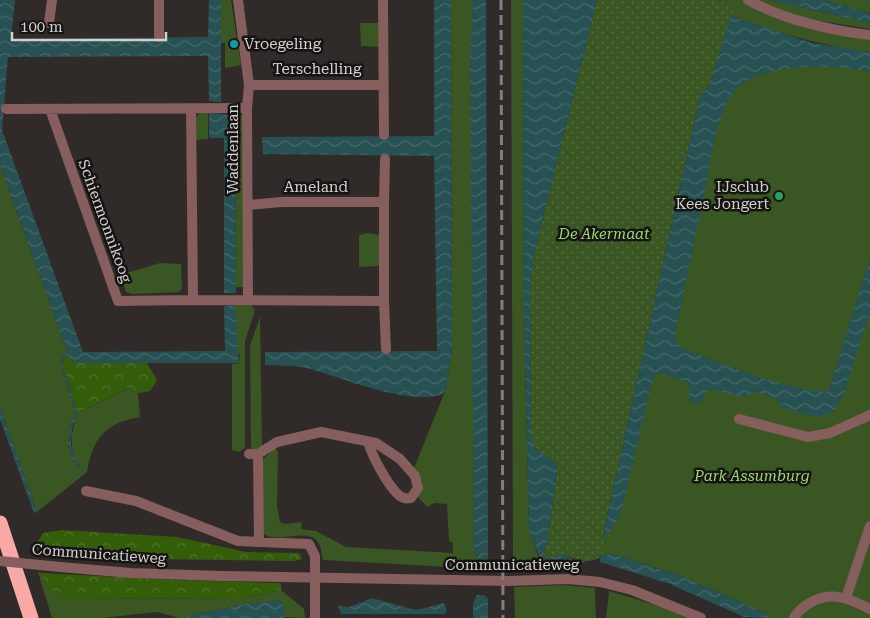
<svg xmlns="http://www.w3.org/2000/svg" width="870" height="618" font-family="'Roboto Serif',serif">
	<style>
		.green { fill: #395623 }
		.forest { fill: url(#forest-crowns) }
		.garden { fill: url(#garden-dots) }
		.water { fill: url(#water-waves) }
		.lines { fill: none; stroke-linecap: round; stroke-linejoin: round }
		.minor { stroke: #865e5d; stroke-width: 10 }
		.tertiary { stroke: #865e5d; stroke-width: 10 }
		.motorway { stroke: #f8a9a6; stroke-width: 15 }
		.rail { stroke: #837e7c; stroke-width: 3; stroke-dasharray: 10 5; stroke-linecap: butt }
		.tertiary-bridge { stroke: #865e5d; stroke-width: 10 }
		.culture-dot { fill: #0f9aa8; stroke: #161412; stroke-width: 2 }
		.leisure-dot { fill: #2e9e5b; stroke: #161412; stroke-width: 2 }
		.labels { text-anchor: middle; stroke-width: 5; stroke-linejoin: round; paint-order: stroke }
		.poi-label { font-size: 15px; fill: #d4d0cf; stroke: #161412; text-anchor: start }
		.street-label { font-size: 15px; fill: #d4d0cf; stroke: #161412 }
		.park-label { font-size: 15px; font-style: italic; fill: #9bd770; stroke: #161412 }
	</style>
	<defs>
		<pattern id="forest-crowns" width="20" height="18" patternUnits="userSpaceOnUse" patternTransform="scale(1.25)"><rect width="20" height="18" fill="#345d0a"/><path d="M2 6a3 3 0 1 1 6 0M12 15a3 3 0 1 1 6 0" fill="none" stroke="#50732d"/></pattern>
		<pattern id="garden-dots" width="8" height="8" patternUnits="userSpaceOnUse" patternTransform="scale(1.25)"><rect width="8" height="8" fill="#395623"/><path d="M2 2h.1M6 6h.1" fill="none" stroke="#556d42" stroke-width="1.8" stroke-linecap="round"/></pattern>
		<pattern id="water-waves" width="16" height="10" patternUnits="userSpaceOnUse" patternTransform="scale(1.25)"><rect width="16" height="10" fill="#275153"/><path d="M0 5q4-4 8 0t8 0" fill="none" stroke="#45696b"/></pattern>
	</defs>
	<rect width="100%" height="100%" fill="#302a28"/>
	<path class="green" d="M221,0H231L241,65L225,68V43H221Z
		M451,0H473L474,550L480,562L483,561L488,554L487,569L323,560C321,555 322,549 319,544C310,525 276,546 263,533L262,460L275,448L278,452L277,506L280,522L285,524L302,522L301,529L316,531L346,547L453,553V543L449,541L447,504L435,503L427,507L417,496L414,468L446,389L452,350Z
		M511,0H523L524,314L529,529L542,568L514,564L513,557Z
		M719,0H743L870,37V52C822,46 777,33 731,16L734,9Z
		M755,0H769L870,23V29L795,17Z
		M820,0H870V13L824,0Z
		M360,23H378L379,47L361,46Z
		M747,47L870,63V618H771L763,612L681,576L613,554L603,555V535L610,531L653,377L708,110Z
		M239,112L243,117L244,287H236L235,115L239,114Z
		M200,113H208V139L196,140V117Z
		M0,166L67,351L60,362L76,411L70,427L68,445L74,462L83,470C68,452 70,432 78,413L130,388L138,393L140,417C105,423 93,438 87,472L37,512L0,406Z
		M367,233L379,235L380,266L359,267V235Z
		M160,263L181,264L182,288L179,292L132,294L126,292L120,275Z
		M235,305H251L255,310L245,341V448L239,452L232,450V364L239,363L240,354H237Z
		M260,317L262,446L255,454L251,451L250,346Z
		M38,572L42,573L46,587L68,599L239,598L281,590L304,609L305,618L285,617L281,601L246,604L179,618L158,612L102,618H52Z
		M565,585L595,588L596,618H515L514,587Z
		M609,591L659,606L687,618H606Z"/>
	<path class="forest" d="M68,355L75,363H147L157,380L150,391L138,393L129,388L78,413L62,362Z
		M62,530L177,537L246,552L299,553L302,559L295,561L151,559L33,549L43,533Z
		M42,573L174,580L281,583V590L239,598L68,599L46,587Z"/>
	<path class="garden" d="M597,0H719L734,9L710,83L700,97L603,535V555C594,564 576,562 567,555L545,558L543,553L547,544L558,465L535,448L531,439L530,285L534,254Z"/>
	<path class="water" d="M0,0H15L11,39L208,37L209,0H221V102L209,101L208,56L8,57L2,130L83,352L225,351L224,306L235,305L239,363H75L68,355L62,362L78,413L72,428L71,445L79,466L85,471L82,472L74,462L68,445L70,427L76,411L60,362L67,351L0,166Z
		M434,0H451L452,350L446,389L443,394C407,406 344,378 307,368C294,365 279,366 265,365V352L437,351L434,156L263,154L262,137L434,136Z
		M473,0H486L488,554L483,561L480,562L474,550L470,60Z
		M523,0H597L534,254L530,285L531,439L535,448L558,465L547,544L543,553L545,558L567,555L574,561L583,560L586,563L541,561L529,530L524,314Z
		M769,0H824L870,13V23Z
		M731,16L812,43L870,52V72C838,64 758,62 735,90C716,113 711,162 705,191C695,239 685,286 675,333L676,342L682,348C728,365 776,388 826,392L829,389L870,258V312L845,391L833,412L823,416L807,415L783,408L776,399L758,392L741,397L709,389L698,405L689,400L690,388L688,383L663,373L656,374L651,386L621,513L610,532L603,535L700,97L710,83Z
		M209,113L235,115L236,293H224V138H209Z
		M0,406L37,512L34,513L0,419Z
		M613,554L681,576L763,612L771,618L744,617L670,584L600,562V558L603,555Z
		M477,595H484L488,599V618H473V604Z
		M372,598L416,610L444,603L447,611L445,614H341L338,606L349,607Z
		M281,600L285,617L282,618H179L246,604Z"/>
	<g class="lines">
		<path class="minor" d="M383,0L384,135
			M748,0C785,20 828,30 870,35
			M49,23L52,0
			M159,37V0
			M249,85H384
			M191,108L193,300L384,301L386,349
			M6,109L247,108
			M50,109L118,301L193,300
			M384,202L385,159
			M248,205L281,202H384V301
			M739,419L808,437L830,433L870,415
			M249,454H258L277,442L321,432L376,443L400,459L415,476L418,488L411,498C407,499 404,499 400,496C389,488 372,456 368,442
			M258,454L259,542
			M86,491L136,501L238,541L309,544L315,556V618
			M846,598L870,526
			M794,618C797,612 802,608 808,604C830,590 848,598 870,609"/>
		<path class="tertiary" d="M238,0L249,85L247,108L248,299
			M60,567L131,573L221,576L510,581L567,579L600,582L632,590L701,618"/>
		<path class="motorway" d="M0,523L31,618"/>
		<path class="rail" d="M501,0L503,618"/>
		<path class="tertiary-bridge" d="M0,561L60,567"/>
	</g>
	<circle class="culture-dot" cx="234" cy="44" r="5"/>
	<circle class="leisure-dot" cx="779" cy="196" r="5"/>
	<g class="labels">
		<g class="poi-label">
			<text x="244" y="49">Vroegeling</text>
			<text x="769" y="192" text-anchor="end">IJsclub<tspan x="769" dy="17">Kees Jongert</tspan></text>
		</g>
		<g class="street-label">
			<text x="317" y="74">Terschelling</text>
			<text transform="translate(233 149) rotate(-90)" y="5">Waddenlaan</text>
			<text x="316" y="192">Ameland</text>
			<text transform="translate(105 221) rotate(70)" y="5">Schiermonnikoog</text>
			<text transform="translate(99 554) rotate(4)" y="5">Communicatieweg</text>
			<text x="512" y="570">Communicatieweg</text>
		</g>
		<g class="park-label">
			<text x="604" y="239">De Akermaat</text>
			<text x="752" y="481">Park Assumburg</text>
		</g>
	</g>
	<path d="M12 32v8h154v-8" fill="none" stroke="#d4d0cf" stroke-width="2.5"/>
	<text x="20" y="32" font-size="15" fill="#d4d0cf" stroke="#161412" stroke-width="4" paint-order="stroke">100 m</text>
</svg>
